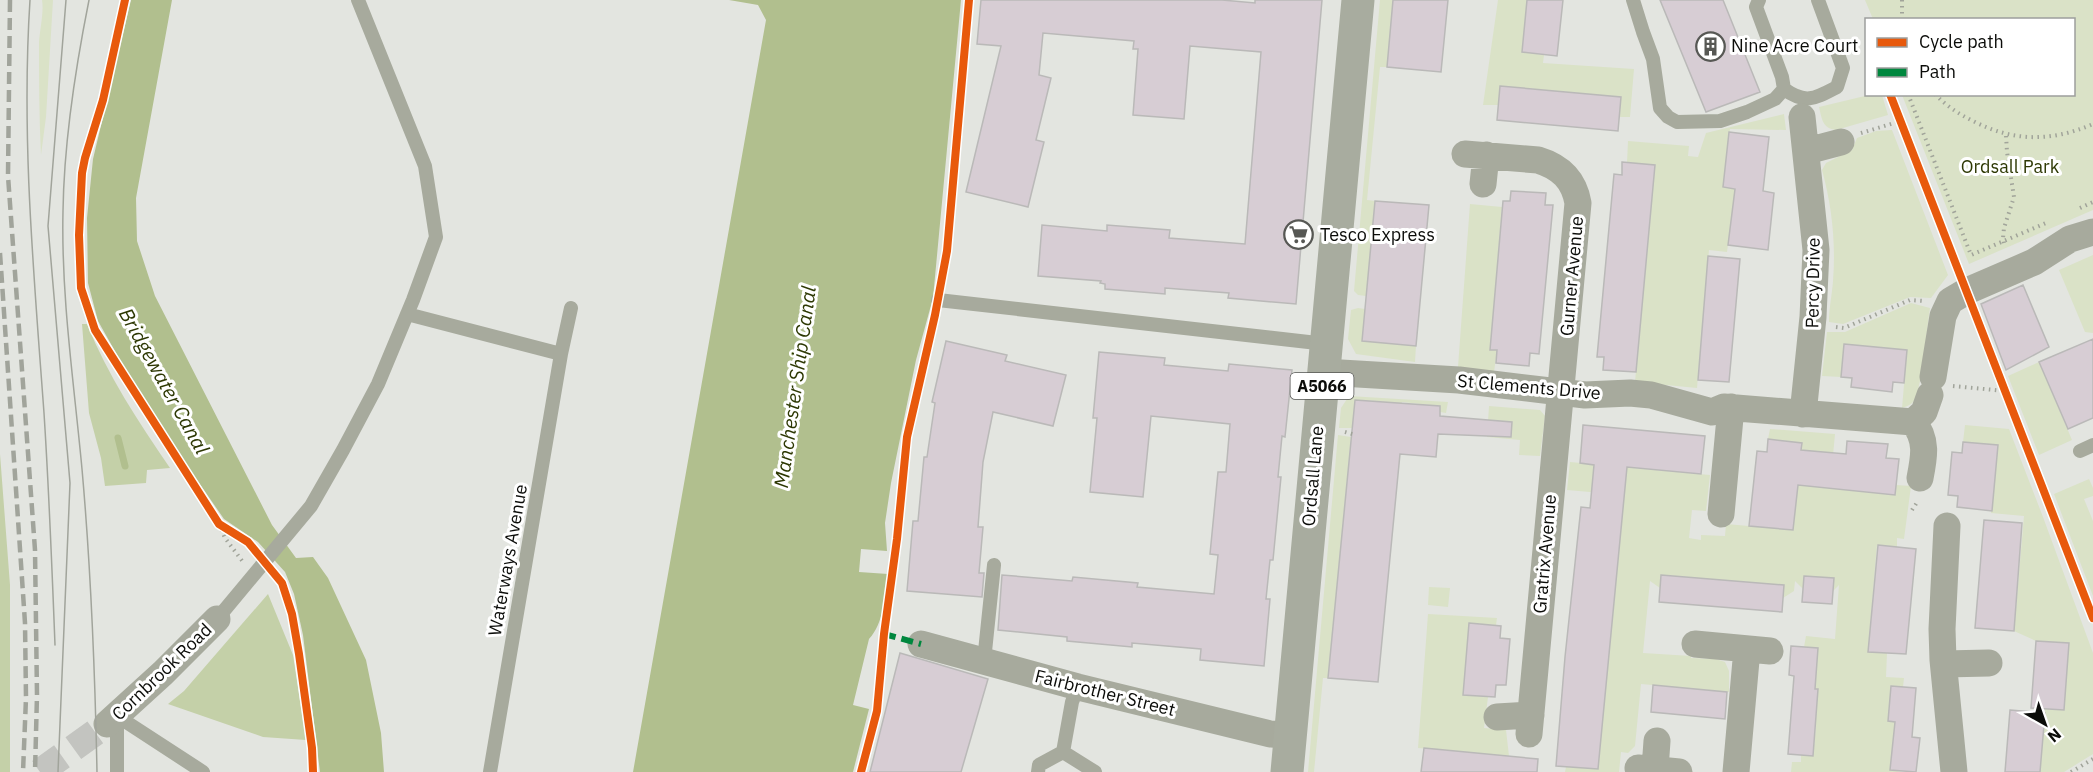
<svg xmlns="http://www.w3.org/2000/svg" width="2093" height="772" font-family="'IBM Plex Sans',sans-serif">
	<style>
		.green { fill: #dae2c7 }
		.forest { fill: #c4d0a8 }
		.water { fill: #b1bf8e }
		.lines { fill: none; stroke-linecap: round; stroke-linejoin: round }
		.stream { stroke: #b1bf8e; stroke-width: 7 }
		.building { fill: #d7cdd4; stroke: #bab9b8; stroke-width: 1.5 }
		.street-tunnel { stroke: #c3c4c0; stroke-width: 27; stroke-dasharray: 27 14; stroke-linecap: butt }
		.path { stroke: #a1a49a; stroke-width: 4; stroke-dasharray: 1.5 4.5; stroke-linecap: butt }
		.lane { stroke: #a7aa9d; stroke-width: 14 }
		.street { stroke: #a7aa9d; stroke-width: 27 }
		.primary { stroke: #a8ac9f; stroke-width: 33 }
		.tram { stroke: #a1a49b; stroke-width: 1.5 }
		.rail { stroke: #a1a49b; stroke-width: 4.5; stroke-dasharray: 12 6; stroke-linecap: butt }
		.quiet { stroke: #00873e; stroke-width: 6; stroke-dasharray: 12 6; stroke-linecap: butt }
		.cycleway-casing { stroke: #fff; stroke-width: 11 }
		.cycleway { stroke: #e8590c; stroke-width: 8 }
		.labels { text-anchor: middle; stroke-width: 6; stroke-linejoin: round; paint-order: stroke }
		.shield { fill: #fff; stroke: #545553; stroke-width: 1.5 }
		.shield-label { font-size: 16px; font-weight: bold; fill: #0b0c09 }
		.poi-label { font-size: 18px; fill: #0b0c09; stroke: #fff; text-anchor: start }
		.park-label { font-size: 18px; fill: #2d3803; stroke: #fff }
		.street-label { font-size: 18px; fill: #0b0c09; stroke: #fff }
		.water-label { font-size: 20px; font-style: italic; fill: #2d3803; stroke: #fff }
	</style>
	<rect width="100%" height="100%" fill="#e3e5e0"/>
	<path class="green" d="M42,0H53L46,117L41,155C39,117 39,79 39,42C40,29 44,11 42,0Z
		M1380,0H1393L1387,67H1380L1367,200L1375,201L1366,296L1358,295L1354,291Z
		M1498,0H1527L1522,52L1544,55L1543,63L1634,69L1630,117H1619L1621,97L1501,86L1498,105H1483Z
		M1865,0H2093V210L1969,264L1902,95L2074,94V20L1873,19Z
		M1869,95H1882L1888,115L1836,130C1822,128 1822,119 1819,107Z
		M1784,114L1786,130L1730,129L1723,187L1735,189L1728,245L1727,252L1709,250L1697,388L1635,382L1655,166L1627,163L1628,141L1689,146L1688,156L1698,157L1706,133Z
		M1892,130L1948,275L1931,298L1910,297L1843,324L1829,322C1829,308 1832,295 1833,281C1836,244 1832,206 1822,170L1826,163L1852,150L1857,138L1876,131Z
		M1470,204L1502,207L1496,279L1503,280L1494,303L1493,313L1500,314L1498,339L1491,338L1490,349L1497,350L1494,372L1458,367Z
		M2093,255V333L2085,332L2059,270Z
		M1911,303L1930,308C1927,326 1922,389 1914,401C1911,405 1907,406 1902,408L1907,350L1844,344L1841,377L1822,376L1827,332H1845Z
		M1358,308L1365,309L1362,341L1416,346L1415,362L1356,354L1348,339L1351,310Z
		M2039,362L2072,440L2039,455L2008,376Z
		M1349,396L1448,402L1446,413L1440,412V406L1402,402L1401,409L1377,401L1355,400L1353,428H1339L1341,408Z
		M1489,406L1540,410L1545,416L1540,456L1519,455L1520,440L1487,437Z
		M1965,425L2009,429L2043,517L2093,653V754L2064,772H2040L2045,709L2069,643L2036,641L2014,631L2024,516L1991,513L1998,445L1963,442Z
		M1770,429L1835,434L1830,488L1895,494L1896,485L1911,486L1904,539L1897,538V547L1877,545L1868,651L1887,653L1886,677L1904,678L1903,687L1888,721L1901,722L1894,735L1890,770L1903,772H1791L1792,762H1801V755L1813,756L1816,726L1803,725L1815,720L1818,690L1806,688L1818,648L1804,647L1806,636L1835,639L1839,585L1833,591L1834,578L1805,576L1803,589L1795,581L1794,591L1783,598L1690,577L1661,575L1660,588L1650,581L1643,653L1691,656V658L1716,659L1725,662L1729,671V692L1641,684L1635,746L1628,753L1621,752L1619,772H1565L1566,767L1598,769L1624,495L1567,490L1570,462L1710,475L1706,511L1692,510L1689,538L1701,540V535L1725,536L1726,524L1793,530L1802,443L1768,439Z
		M1338,435L1351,437L1328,678H1323L1314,772H1308Z
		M2089,479L2093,488V496L2084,499L2093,521V596L2054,494Z
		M1429,587L1450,588L1448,607L1428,605Z
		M1428,614L1497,618L1496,625L1469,623L1463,694L1488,697L1484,728L1506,730L1509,756L1418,748Z"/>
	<path class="forest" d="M82,324H87C108,376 138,421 170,468L147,470L146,483L105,486L101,458L89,413Z
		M0,454L10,585V772H0Z
		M268,594L293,655L306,740L263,737L168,704L184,691Z"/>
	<path class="water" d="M131,0H172L136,198L137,241L155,296L272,525L296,558L313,557L328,578L366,660L381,733L384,772H320L303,635L294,594L285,572L258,542L224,519L179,454L129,376L98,321L88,283L87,218L93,159Z
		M729,0H961L933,298L916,360L891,483L885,523L887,551L861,549L859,572L888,574C885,596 884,623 869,639L853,705L869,709L853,772H633L766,20L758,5Z"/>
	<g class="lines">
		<path class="stream" d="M118,438L125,466"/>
	</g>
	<path class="building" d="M981,0H1222L1255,3V0H1322L1296,304L1228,298L1229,293L1165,288V294L1105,289V284L1100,283L1101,281L1038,276L1042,225L1107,231V225L1170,230L1169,238L1245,244L1261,52L1190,46L1184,119L1133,115L1138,49H1133L1134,41L1043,33L1039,75L1051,78L1036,140L1044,142L1028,207L966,192L1001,46L977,44Z
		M1393,0H1448L1441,72L1387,67Z
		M1527,0H1563L1557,56L1522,52Z
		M1660,0H1723L1760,92L1706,112Z
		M1500,86L1621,97L1618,131L1497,120Z
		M1729,132L1769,137L1763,191L1774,193L1768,250L1728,245L1735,189L1723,187Z
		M1622,162L1655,165L1636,372L1603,370L1604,357H1597L1614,174L1622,175Z
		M1511,191L1546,193L1545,205H1553L1539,354L1530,353L1529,366L1496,363L1497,350H1490L1503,201H1510Z
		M1375,201L1429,205L1416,346L1362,341Z
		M1708,256L1740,259L1729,382L1698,380Z
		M2023,285L2049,347L2006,370L1981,304Z
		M2093,339V418L2068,429L2039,362Z
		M946,341L1007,355L1005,361L1066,375L1053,426L993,412L983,462L978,527H983L979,573H984L982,597L907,591L913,521H918L924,457H927L935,403L932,402Z
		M1844,344L1907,350L1904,383L1893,382L1892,392L1851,387L1852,378L1841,377Z
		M1099,352L1165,358L1164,365L1228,371L1229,364L1292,370L1285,437L1282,436L1278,477H1281L1273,560H1270L1266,599H1270L1264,666L1200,660L1201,649L1132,643V647L1067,641V637L998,630L1002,575L1072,581L1073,577L1138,583L1137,587L1214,594L1218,555L1210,554L1218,472H1226L1230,424L1151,416L1143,497L1090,492L1097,418H1093Z
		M1355,400L1440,406V416L1512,422L1511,437L1438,434L1436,457L1400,454L1378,682L1328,678Z
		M1583,425L1705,436L1701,474L1627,467L1598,769L1556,766L1565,657L1581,507L1590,508L1594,465L1580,463Z
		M1768,439L1802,443L1801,450L1846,454L1847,441L1888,444L1886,458L1899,459L1895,495L1798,485L1793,530L1749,526L1757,451L1767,452Z
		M1963,442L1998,445L1992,511L1957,507L1958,496L1948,495L1952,452L1962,453Z
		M1984,520L2022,523L2014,631L1975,628Z
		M1878,545L1916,549L1906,654L1868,652Z
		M1661,575L1784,585L1782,612L1659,602Z
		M1804,576L1834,578L1832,604L1802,602Z
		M1469,623L1501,626L1500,638L1510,639L1506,685H1496L1495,697L1463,695Z
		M2036,641L2069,643L2064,710L2031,708Z
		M1791,646L1818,648L1815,689H1818L1813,756L1788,754L1794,676L1789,675Z
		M900,653L988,679L961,772H870Z
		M1653,685L1727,692L1725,719L1651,712Z
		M1891,686L1916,688L1912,737L1920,738L1916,772L1890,770L1895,722L1888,721Z
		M2010,710L2045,713L2040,772H2005Z
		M1424,748L1538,759L1537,772H1421Z"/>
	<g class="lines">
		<path class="street-tunnel" d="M40,772L107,724"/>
		<path class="path" d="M1902,0V20
			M1908,94L1971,255L2046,223
			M1935,94C1946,106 1959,114 1973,121C2014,142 2051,142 2093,124
			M1861,133L1901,121
			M2080,208L2093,202
			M2004,243L2003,238L2004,228L2014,197L2007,152L2006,135
			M1836,327L1844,328L1910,300L1924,301
			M1953,386L2005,391
			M1345,432L1356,435
			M1912,510L1918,501
			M219,524L225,538L243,562
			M2071,772L2093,759"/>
		<path class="lane" d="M1633,0L1643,32L1653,59L1660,108L1668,117L1677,122L1720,121L1747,112L1775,99L1784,89
			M1759,0L1756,7L1782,77L1784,89C1806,105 1816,98 1837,87L1843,68L1818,0
			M938,300L1326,344
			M407,314L561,354
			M2080,451L2093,445
			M217,619L311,506L343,450L378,384L413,300L436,237L425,166L358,0
			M984,661L994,565
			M117,716L203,772
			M117,717V772
			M1063,752L1072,702L1078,687
			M490,772L561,354L571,308
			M1038,772L1039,765L1063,752L1095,772"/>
		<path class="street" d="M1802,117L1816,250L1813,317L1803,414
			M1807,151L1841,142
			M1465,154L1538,160C1561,167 1574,180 1578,203L1529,734
			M1483,184L1486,155
			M1324,372L1459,380L1585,395L1630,393L1651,395L1712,412L1724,407L1913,422C1928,439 1924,458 1920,478
			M1933,377L1943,316L1950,301L1967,291L2034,262L2070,239L2093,232
			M1913,422L1924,412L1930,395
			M1721,514L1731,407
			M1947,526L1942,629L1943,660L1954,772
			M921,644L1078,687L1270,734L1290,735
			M1695,644L1770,651
			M1944,664L1989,663
			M1497,717L1531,715
			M107,724L163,673L217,619
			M1638,768L1679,772
			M1655,769L1657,741
			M1736,772L1747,649"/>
		<path class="primary" d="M1287,772L1358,0"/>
		<path class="tram" d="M30,0C21,138 34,276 44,413C49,490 52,567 55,645
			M89,0C75,70 64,140 63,211C61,297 74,383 82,469C91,570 95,671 97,772
			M58,772L70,483L48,226L66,0"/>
		<path class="rail" d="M10,0L8,176L35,550L37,695L35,772
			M0,253L25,623L26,698L23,772"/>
		<path class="quiet" d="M884,634L921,644"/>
		<defs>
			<path id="cycleway" d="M125,0L103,100L85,158L82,173L79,235L81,288L95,330L219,524L248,542L282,583L292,614L299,654L312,748L313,772
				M1890,94L2093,618
				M861,772L877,711L884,634L897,539L907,437L935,315L947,251L969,0"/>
		</defs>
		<use href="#cycleway" class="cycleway-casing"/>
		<use href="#cycleway" class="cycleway"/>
	</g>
	<defs>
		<symbol id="building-ring" viewBox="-11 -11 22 22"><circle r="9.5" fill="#fff" stroke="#575854" stroke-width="1.5"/><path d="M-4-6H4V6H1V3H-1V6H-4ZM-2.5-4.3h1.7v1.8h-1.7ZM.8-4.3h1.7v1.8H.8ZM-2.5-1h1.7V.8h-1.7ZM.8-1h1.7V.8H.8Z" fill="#575854"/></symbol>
		<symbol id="supermarket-ring" viewBox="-11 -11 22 22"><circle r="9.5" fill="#fff" stroke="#575854" stroke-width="1.5"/><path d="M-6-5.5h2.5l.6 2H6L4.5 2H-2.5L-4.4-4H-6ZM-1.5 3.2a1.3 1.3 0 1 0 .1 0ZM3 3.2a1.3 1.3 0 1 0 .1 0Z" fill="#575854"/></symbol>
	</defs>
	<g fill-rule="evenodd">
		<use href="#building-ring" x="1694" y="30" width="33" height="33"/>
		<use href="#supermarket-ring" x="1282" y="218" width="33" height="33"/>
	</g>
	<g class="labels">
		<rect class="shield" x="1290.5" y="373" width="63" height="26" rx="4.5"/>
		<g class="shield-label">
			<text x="1322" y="392">A5066</text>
		</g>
		<g class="poi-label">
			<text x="1731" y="52">Nine Acre Court</text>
			<text x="1320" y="241">Tesco Express</text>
		</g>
		<g class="park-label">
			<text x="2010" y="173">Ordsall Park</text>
		</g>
		<g class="street-label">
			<text transform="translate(1572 276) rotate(-85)" y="6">Gurner Avenue</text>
			<text transform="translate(1813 283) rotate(-89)" y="6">Percy Drive</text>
			<text transform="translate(1529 387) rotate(5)" y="6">St Clements Drive</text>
			<text transform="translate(1313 476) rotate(-85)" y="6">Ordsall Lane</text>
			<text transform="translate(1545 554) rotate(-85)" y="6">Gratrix Avenue</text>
			<text transform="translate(508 560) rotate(-80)" y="6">Waterways Avenue</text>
			<text transform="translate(162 672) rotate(-44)" y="6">Cornbrook Road</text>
			<text transform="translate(1105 693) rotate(14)" y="6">Fairbrother Street</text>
		</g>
		<g class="water-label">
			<text transform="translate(164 381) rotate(61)" y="7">Bridgewater Canal</text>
			<text transform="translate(795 387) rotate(-82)" y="7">Manchester Ship Canal</text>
		</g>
	</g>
	<rect x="1865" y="18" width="210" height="78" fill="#ffffff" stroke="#9d9e9d" stroke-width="1.5"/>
	<rect x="1877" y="38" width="30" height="9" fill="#e8590c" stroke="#9d9e9d" stroke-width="1.5"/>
	<text x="1919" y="48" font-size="18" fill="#0b0c09">Cycle path</text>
	<rect x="1877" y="68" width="30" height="9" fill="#00873e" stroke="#9d9e9d" stroke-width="1.5"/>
	<text x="1919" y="78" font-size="18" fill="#0b0c09">Path</text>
	<g transform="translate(2045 724) rotate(140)" stroke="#ffffff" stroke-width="4.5" paint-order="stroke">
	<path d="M0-4.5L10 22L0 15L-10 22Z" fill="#0b0c09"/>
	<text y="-9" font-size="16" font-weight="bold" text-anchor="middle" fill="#0b0c09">N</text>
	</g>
</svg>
